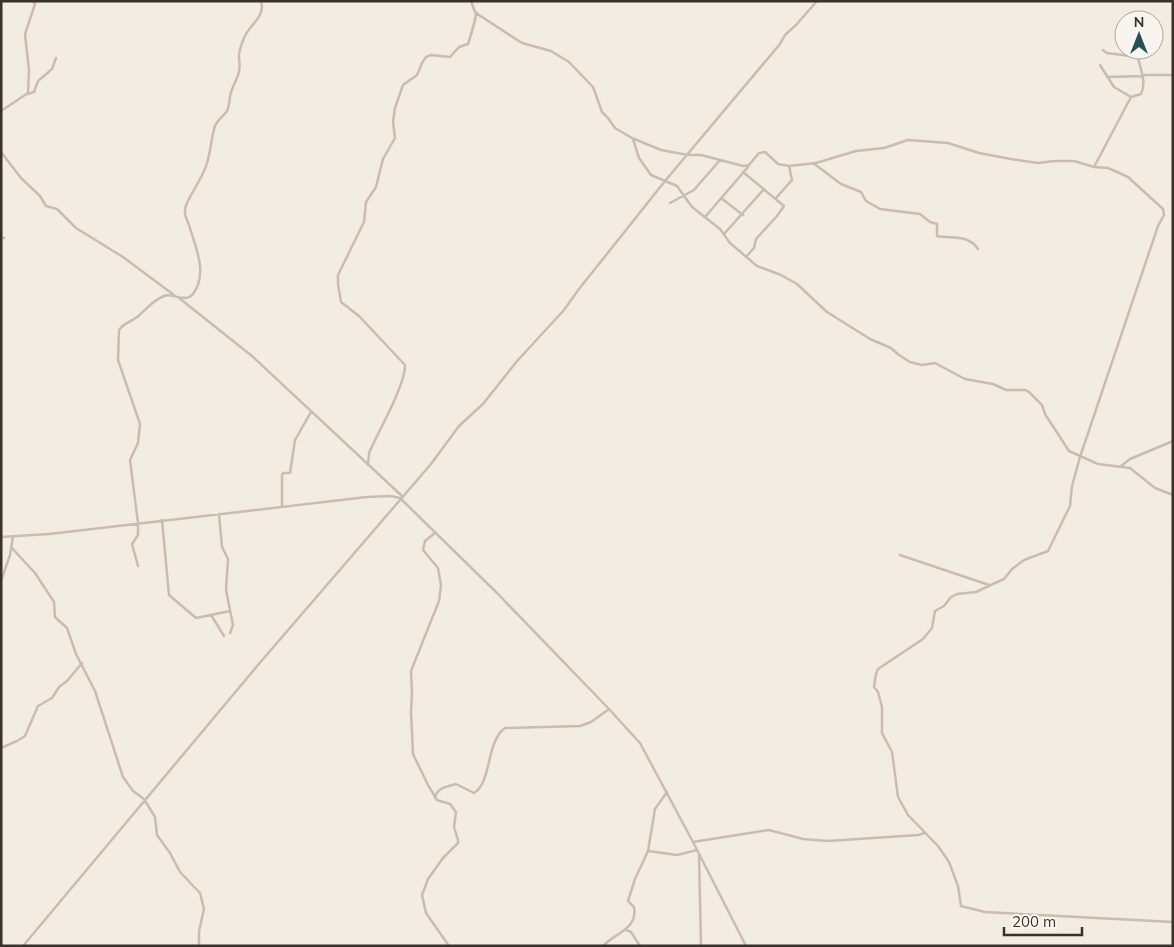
<svg xmlns="http://www.w3.org/2000/svg" width="1174" height="947" font-family="Mulish,sans-serif">
	<style>
		.lines { fill: none; stroke-linecap: round; stroke-linejoin: round }
		.street { stroke: #c9bdaf; stroke-width: 2.5 }
	</style>
	<rect width="100%" height="100%" fill="#f2ece2"/>
	<g class="lines">
		<path class="street" d="M471,1L475,12L479,15L522,43L551,51L569,62L593,87L602,112L608,118L615,128L632,138L661,150L688,155H701L743,166L749,165L759,153L765,152L778,164L789,166L816,163L856,151L884,148L908,140L948,143L979,153L1011,159L1038,163L1055,161H1074L1094,167L1108,168L1128,177L1163,209L1164,215L1158,226L1080,457L1072,486L1070,506L1048,551L1024,560L1012,569L1004,579L995,583L976,592L957,594L951,597L944,606L935,611L932,628L923,639L878,669L876,674L874,687L878,692L882,707V733L892,752L898,797L908,815L938,846L949,862L958,886L961,906L985,912L1173,922
			M1100,65L1114,87L1131,97
			M1143,75H1173
			M1107,77L1143,76
			M28,94L34,92L38,81L52,69L56,58
			M1,111L28,93L29,70L25,34L35,4L33,1
			M633,139L639,158L651,175L677,186L692,207L720,229L730,243L757,266L781,275L797,284L827,312L870,339L891,348L899,355L910,362L922,365L935,363L965,379L993,384L1006,390H1025L1029,392L1042,405L1045,414L1069,451L1098,464L1130,468L1155,488L1173,495
			M1,152L21,178L40,196L46,206L57,209L76,228L123,257L174,295
			M813,163L841,184L861,192L866,201L880,209L920,214L930,222L937,224V236C952,239 968,234 978,249
			M1094,167L1131,97L1141,94C1147,82 1140,69 1138,57L1107,53L1103,50
			M743,172L784,206L777,216L756,239L754,248L746,257
			M721,198L743,215
			M776,198L792,180L789,166
			M670,203L694,190L720,160
			M705,217L748,167
			M724,234L764,189
			M1,237L4,238
			M179,298L252,356L402,496
			M368,465L369,453C377,434 406,384 405,365L359,316L341,302L338,284V275L364,222L366,202L376,187L383,159L395,138L393,122L395,108L403,85L417,75L422,63L426,57L431,55L450,57L459,47L468,44C470,38 476,18 476,13
			M1121,466L1130,459L1173,441
			M282,507V475L283,473H290L295,440L311,412
			M219,514L222,547L228,559L226,590L233,625L230,633
			M162,520L169,595L196,618L230,611
			M138,523L130,460L138,443L140,424L118,360L119,330C123,323 131,322 137,317C146,310 153,300 164,296C173,292 184,304 193,294C208,273 196,249 190,228C187,218 182,214 187,203C193,190 203,177 207,163C211,151 211,138 215,126C218,119 224,116 227,111C230,105 229,98 231,92C233,86 236,81 238,75C241,68 239,62 239,56C239,50 242,43 244,38C249,25 266,17 261,1
			M435,533L425,541L423,550L438,568L441,585L439,601L411,671L412,693L411,712L413,754L428,785L437,800L450,804L456,812L454,827L458,840V843L443,858L428,879L422,895L426,913L449,946
			M1,537L49,534L367,497L390,496L400,498L497,593L609,709L640,743L693,842L746,946
			M11,547L35,573L54,602L55,617L67,628L76,654L95,691L123,777L133,791L144,799L155,817L157,835L170,853L180,872L200,893L204,909L199,931V946
			M900,555L989,585
			M138,566L132,544L138,535V523
			M1173,579V578
			M1,581L10,555L13,537
			M211,615L224,636
			M1,748L17,741L25,736L38,706L52,698L59,687L67,681L82,663
			M435,798C437,787 447,787 456,784L474,793C492,782 486,741 505,728L580,726L591,722L609,709
			M693,842L769,830L803,839L828,841L918,835L925,833
			M648,851L677,855L697,850
			M699,855L701,946
			M626,930L631,932L640,946
			M23,946L258,665L431,464L459,426L483,404L518,360L564,310L579,289L665,181L780,44L785,35L796,25L817,1
			M603,946C615,933 638,929 634,907L628,901L635,879L648,851L655,809L667,792"/>
	</g>
	<rect width="1174" height="947" fill="none" stroke="#39312c" stroke-width="5"/>
	<g transform="translate(1139 35)"><circle r="24" fill="#f9f5ee" stroke="#aca7a0"/>
	<path d="M0-4L9 19L0 12L-9 19Z" fill="#255057"/>
	<text y="-8" font-size="14" font-weight="bold" text-anchor="middle" fill="#39312c">N</text>
	</g>
	<path d="M1004 927v8h78v-8" fill="none" stroke="#39312c" stroke-width="2.5"/>
	<text x="1012" y="927" font-size="15" fill="#39312c" stroke="#f9f5ee" stroke-width="4" paint-order="stroke">200 m</text>
</svg>
